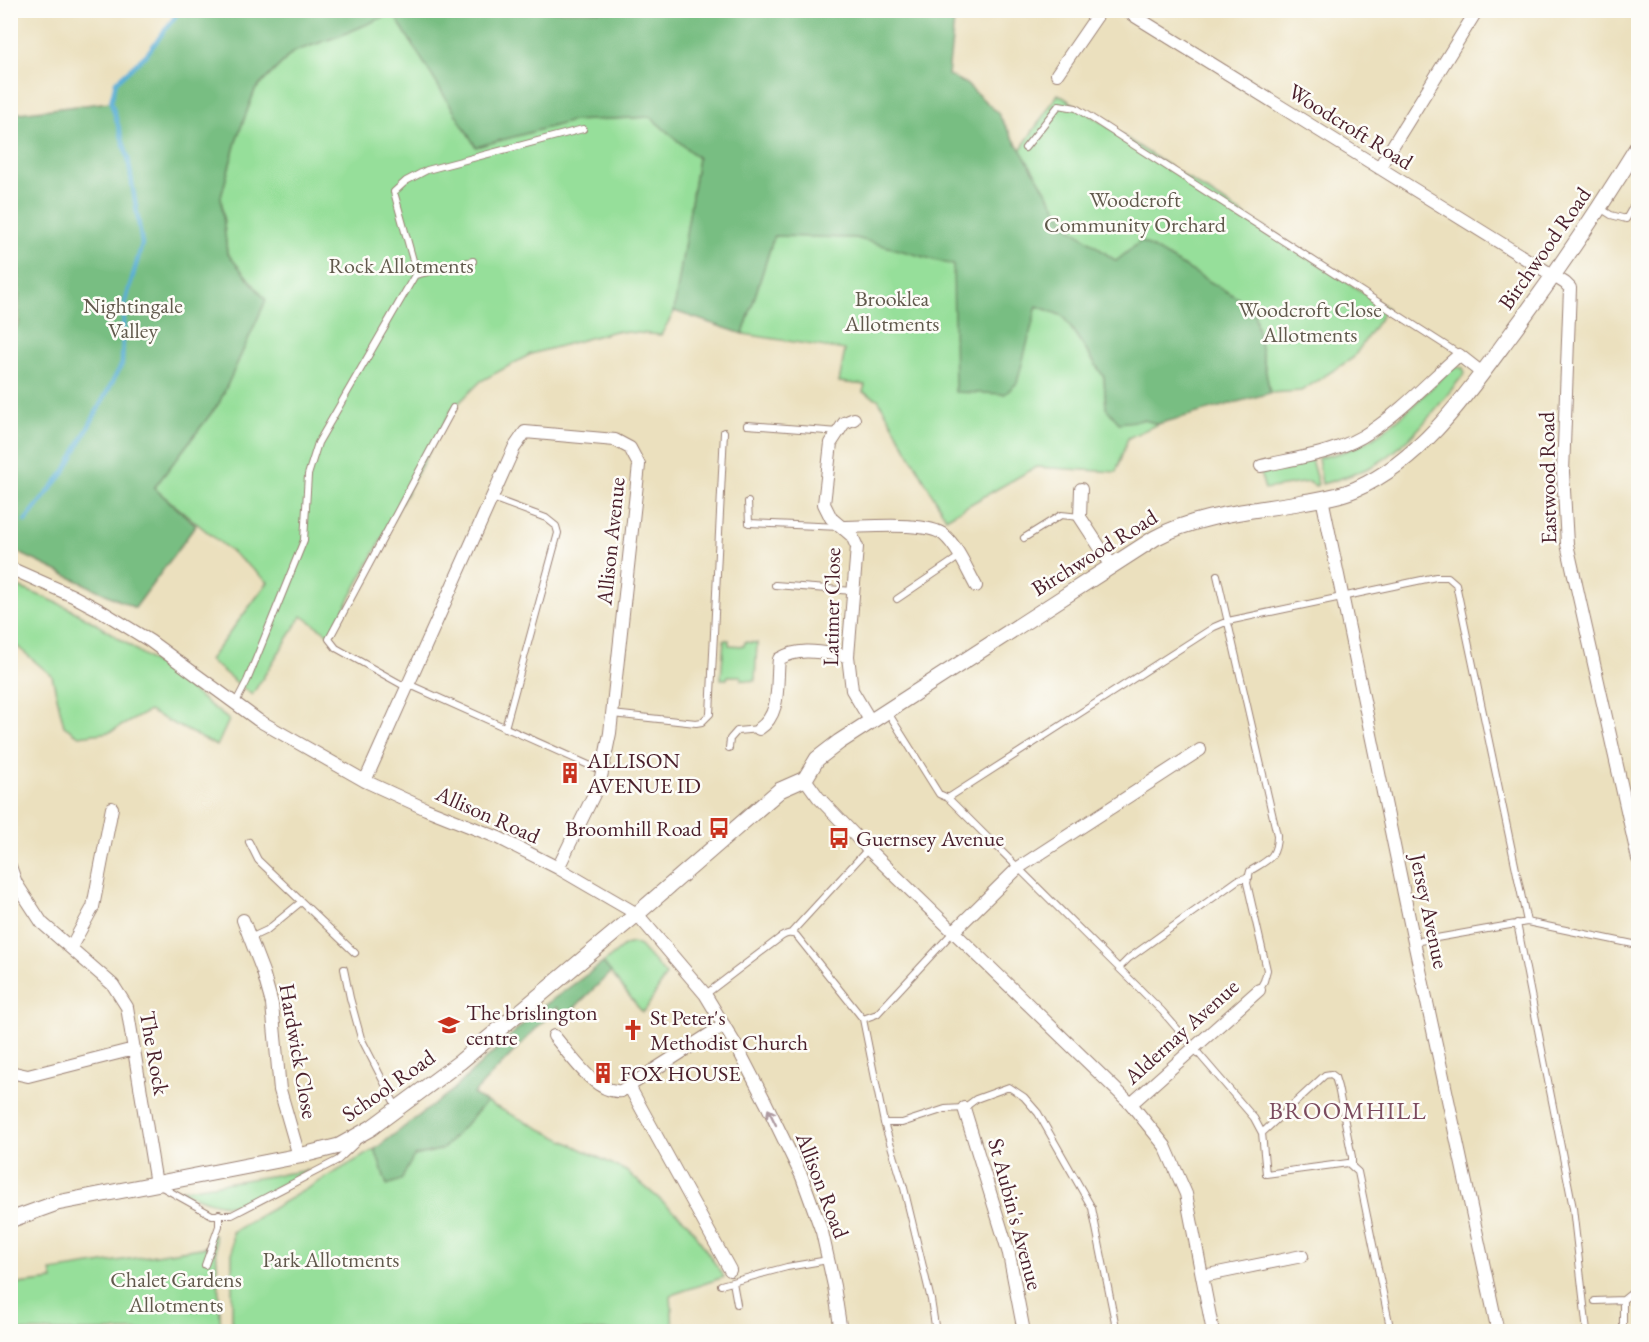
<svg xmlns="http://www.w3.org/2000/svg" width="1649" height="1342" font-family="'EB Garamond',serif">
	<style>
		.green { fill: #96df9a; stroke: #707f62; stroke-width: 1.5 }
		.forest { fill: #78be82; stroke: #616e56; stroke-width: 1.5 }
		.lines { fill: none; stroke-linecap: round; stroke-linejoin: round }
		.stream { stroke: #5aafd6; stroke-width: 4.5 }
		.service-casing { stroke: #9a8074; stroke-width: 8 }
		.minor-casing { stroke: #9a8074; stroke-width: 14 }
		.tertiary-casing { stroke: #9a8074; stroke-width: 17 }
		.service { stroke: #fff; stroke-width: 6 }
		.minor { stroke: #fff; stroke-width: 12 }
		.tertiary { stroke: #fff; stroke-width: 15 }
		.oneway { stroke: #ae9aa0 }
		.labels { text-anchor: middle; stroke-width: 5; stroke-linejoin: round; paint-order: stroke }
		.street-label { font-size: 22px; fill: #4a1f2b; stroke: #fdfcf7 }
		.park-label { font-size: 22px; fill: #61594c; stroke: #fdfcf7 }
		.poi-label { font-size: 22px; fill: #4a1f2b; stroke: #fdfcf7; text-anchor: start }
		.neighbourhood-label { font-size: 24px; letter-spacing: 1.5px; fill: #7b4b5e; stroke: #fdfcf7 }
	</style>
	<rect width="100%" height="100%" fill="#fdfcf7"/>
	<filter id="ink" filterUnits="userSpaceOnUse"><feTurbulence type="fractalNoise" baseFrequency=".0167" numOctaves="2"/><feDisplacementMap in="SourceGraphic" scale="12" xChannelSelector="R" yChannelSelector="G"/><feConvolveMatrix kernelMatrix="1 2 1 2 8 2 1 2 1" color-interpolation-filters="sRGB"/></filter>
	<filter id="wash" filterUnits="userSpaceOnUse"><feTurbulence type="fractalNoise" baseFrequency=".008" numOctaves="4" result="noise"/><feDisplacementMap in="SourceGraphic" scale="24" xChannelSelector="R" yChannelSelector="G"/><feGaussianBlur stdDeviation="1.35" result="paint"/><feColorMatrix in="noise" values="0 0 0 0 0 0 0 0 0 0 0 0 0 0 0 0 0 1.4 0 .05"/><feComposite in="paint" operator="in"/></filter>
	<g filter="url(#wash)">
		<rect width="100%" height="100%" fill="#ebe0be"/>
		<path class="green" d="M393,12L476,147L572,121L650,117L698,158L674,312L661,335L615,331L531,354L481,381L451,411L330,635L302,616L252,695L209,660L268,582L154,488L219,403L266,300L227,253L221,197L237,138L255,90L293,52L342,35Z
			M1058,94L1387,308L1353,358L1301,391L1270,393L1253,307L1116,261L1067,225L1020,150Z
			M774,236L856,238L901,250L953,265L1037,306L1063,316L1104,377L1106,408L1158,424L1128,438L1116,472L1036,467L946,518L878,399L863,392L865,385L839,382L845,350L743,334Z
			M1457,367L1463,368L1465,373C1438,405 1414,441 1378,463C1361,473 1340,479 1322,484L1318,458C1333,455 1348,451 1362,444C1395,427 1423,395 1451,369Z
			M1311,459L1318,484L1316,486L1308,482L1265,489L1260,473Z
			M10,584C30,592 51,599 70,609C128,640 178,680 229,720L217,746L149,711L110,732L79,736L64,726L52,676L18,647L11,642Z
			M724,640H729V645L744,646L745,642L757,643L755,681L741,680V676H728L727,679H721Z
			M633,943L640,946L666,975L646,1009L642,1012L603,963L625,945Z
			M486,1102L626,1171L688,1223L724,1277L671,1295L673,1331L232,1332V1232L375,1149L387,1185L414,1156L443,1149Z
			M309,1170C290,1179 248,1206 228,1205C211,1204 195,1196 179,1190Z
			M211,1234L215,1236L216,1246L221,1331H11L10,1285L53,1280L51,1271L207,1247Z"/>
		<path class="forest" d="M180,11H955L948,75L966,84L997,112L1067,225L1116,261L1141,241L1253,307L1270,393L1158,424L1144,420L1119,423L1106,408L1104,377L1063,316L1037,306L1017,383L1005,394L955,392L953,265L856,238L774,236L743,334L674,311L698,158L650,117L572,121L476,147L393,13L342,35L293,52L255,90L237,138L221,197L227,253L266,300L219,403L154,488L196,525L135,608L11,549V358L12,332L19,324V273L10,204L11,114L110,102L116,82L147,54Z
			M603,963L611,972L565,1017L557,1007L473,1094L486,1102L443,1149L414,1156L401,1180L387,1185L375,1149L453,1090L538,1010Z"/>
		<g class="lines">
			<path class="stream" d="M25,521L65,471L122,364L124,307L142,244L128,158L111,102L116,82L147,54L180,10"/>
		</g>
	</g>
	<g filter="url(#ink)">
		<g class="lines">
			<defs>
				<path id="service" d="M1025,148L1059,105L1076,108L1459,354
					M1600,208L1611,215L1626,219L1638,198
					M415,275L414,264L394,192L406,181L427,170L583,129
					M747,425L839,432
					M492,498L546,518L556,526L558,533L505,728
					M748,502L749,523L840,527
					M1024,538L1061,515L1080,517
					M1217,575L1277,835C1277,858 1268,860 1250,871L1247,883L1267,970L1264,981L1259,990
					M775,585L853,591
					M897,599L959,557
					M408,684L602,771
					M406,687L336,648L329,639L453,408
					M235,704L247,681L304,540L308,475L318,443L415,275L473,261
					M887,711L939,794L948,798L1162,1011L1254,1118L1262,1133L1266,1174L1348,1163L1358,1172L1391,1332
					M612,714L696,723L702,722L710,714L724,432
					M729,748L730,739L737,731L759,729
					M948,798L1214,627L1228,621L1436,577H1448L1456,584L1527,922
					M249,842L258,860L355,953
					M1517,923L1573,1208L1587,1332
					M791,933L868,849
					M250,938L267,930L301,902
					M1414,942L1527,922L1638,945
					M1119,968L1129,958L1238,880L1249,877
					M344,969L350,998L361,1038L397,1108
					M706,994L781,937C787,933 790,933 796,935L863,1019L884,1123L904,1188L931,1300L936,1332
					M863,1019L877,1014L953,932
					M884,1123H902L945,1109L964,1108L976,1099L1009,1087L1024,1097L1038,1113L1092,1208L1117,1332
					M1262,1133L1325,1075L1331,1074L1335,1077L1338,1087L1352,1157V1165
					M160,1186L212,1215H232L338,1160L356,1143
					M205,1265L219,1226V1214
					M733,1282L737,1304
					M721,1285L787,1267L828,1260
					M1595,1301L1623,1300
					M1623,1332V1300L1638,1288"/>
				<path id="minor" d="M1125,10L1565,283L1570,288L1563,472L1567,544L1638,859
					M1057,74L1101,10
					M1379,168L1477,10
					M854,419L844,423L831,443L824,504L831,518L852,536L857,547L848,656L852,690L871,722
					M1261,466C1297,458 1340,453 1371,431C1403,410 1430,380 1459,355L1482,373
					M1081,489L1080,517L1112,566
					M1322,498L1414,942L1498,1332
					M843,527C865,527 928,521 944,535C958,547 967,570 976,586
					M10,568L73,596L103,612L150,641L258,720L365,781L426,809L499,838L558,868L637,914L705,994L737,1047L766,1103L802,1177L822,1232L834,1286L841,1332
					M759,729C782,714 776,683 779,659C800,646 824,653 848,656
					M805,779L818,797L868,849L1131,1104L1165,1146L1186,1194L1213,1332
					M365,781L514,448L525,432L615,440L630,448L639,465L610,733L600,782L558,868
					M10,866L16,883L42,923L113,985L127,1007L156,1184
					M243,920L263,972L272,1004L280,1090L299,1156
					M953,932L1018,868L1200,750
					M71,947L93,907L112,808
					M554,1036C570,1054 595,1094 621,1091L724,1025
					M10,1072L28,1076L134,1049
					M629,1086L730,1270
					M1131,1104L1259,990
					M964,1108L1009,1254L1024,1332
					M1203,1276L1302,1256"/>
				<path id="tertiary" d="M10,1220L57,1203L299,1156L339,1146L371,1128L460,1062L637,914L780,790L805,779L817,759L839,742L1155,538C1199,514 1254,511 1303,502C1321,499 1340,496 1356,489C1421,460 1465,397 1506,341C1553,278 1597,213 1638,146"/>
			</defs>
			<use href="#service" class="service-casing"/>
			<use href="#minor" class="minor-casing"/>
			<use href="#tertiary" class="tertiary-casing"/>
			<use href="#service" class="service"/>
			<use href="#minor" class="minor"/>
			<use href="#tertiary" class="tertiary"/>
		</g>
		<defs><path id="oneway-shaft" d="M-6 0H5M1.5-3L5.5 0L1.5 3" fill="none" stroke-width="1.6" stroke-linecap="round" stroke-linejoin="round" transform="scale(1.5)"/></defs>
		<use class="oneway" href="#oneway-shaft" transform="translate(772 1117) rotate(-116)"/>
	</g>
	<defs>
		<symbol id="building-bare" viewBox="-9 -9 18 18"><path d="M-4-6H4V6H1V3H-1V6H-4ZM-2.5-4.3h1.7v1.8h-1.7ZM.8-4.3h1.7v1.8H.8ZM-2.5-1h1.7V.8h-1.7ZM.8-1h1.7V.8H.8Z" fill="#c8321e" stroke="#fdfcf7" stroke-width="2.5" paint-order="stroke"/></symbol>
		<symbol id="bus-bare" viewBox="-9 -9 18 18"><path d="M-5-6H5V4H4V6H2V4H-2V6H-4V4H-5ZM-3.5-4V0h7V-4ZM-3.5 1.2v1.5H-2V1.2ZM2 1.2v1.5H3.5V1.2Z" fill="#c8321e" stroke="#fdfcf7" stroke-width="2.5" paint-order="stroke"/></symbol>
		<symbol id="university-bare" viewBox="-9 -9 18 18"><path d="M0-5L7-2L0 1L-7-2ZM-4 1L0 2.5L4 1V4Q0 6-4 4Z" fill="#c8321e" stroke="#fdfcf7" stroke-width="2.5" paint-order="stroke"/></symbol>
		<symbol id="church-bare" viewBox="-9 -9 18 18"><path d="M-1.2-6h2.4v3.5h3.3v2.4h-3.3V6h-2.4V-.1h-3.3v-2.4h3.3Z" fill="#c8321e" stroke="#fdfcf7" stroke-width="2.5" paint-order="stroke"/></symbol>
	</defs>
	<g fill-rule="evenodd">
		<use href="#building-bare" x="555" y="758" width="30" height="30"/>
		<use href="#bus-bare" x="704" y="813" width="30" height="30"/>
		<use href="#bus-bare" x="824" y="823" width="30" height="30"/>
		<use href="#university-bare" x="434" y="1010" width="30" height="30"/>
		<use href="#church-bare" x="618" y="1015" width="30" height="30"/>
		<use href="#building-bare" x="588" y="1058" width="30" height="30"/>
	</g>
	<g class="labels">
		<g class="street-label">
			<text transform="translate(1351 126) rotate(32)" y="8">Woodcroft Road</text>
			<text transform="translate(1544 248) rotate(-55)" y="8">Birchwood Road</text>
			<text transform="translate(1547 478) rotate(-91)" y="8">Eastwood Road</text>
			<text transform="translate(610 541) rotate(-84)" y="8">Allison Avenue</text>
			<text transform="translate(1094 552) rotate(-32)" y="8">Birchwood Road</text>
			<text transform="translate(831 607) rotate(-89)" y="8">Latimer Close</text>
			<text transform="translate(488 814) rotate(24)" y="8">Allison Road</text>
			<text transform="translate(1430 911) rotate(78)" y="8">Jersey Avenue</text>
			<text transform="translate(1181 1031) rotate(-42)" y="8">Aldernay Avenue</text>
			<text transform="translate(299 1051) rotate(80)" y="8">Hardwick Close</text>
			<text transform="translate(155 1053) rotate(80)" y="8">The Rock</text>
			<text transform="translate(388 1085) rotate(-35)" y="8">School Road</text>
			<text transform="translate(823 1185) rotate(69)" y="8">Allison Road</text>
			<text transform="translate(1016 1214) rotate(75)" y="8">St Aubin's Avenue</text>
		</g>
		<g class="park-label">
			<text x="1135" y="207">Woodcroft<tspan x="1135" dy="25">Community Orchard</tspan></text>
			<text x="401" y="273">Rock Allotments</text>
			<text x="892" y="306">Brooklea<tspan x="892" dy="25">Allotments</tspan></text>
			<text x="133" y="313">Nightingale<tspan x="133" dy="25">Valley</tspan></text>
			<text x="1310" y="317">Woodcroft Close<tspan x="1310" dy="25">Allotments</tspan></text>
			<text x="331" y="1267">Park Allotments</text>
			<text x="176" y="1287">Chalet Gardens<tspan x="176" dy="25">Allotments</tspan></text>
		</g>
		<g class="poi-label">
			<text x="587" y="768">ALLISON<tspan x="587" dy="25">AVENUE ID</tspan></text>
			<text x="702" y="836" text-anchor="end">Broomhill Road</text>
			<text x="856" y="846">Guernsey Avenue</text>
			<text x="466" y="1020">The brislington<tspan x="466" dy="25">centre</tspan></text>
			<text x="650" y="1025">St Peter's<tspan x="650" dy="25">Methodist Church</tspan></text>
			<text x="620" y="1081">FOX HOUSE</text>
		</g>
		<g class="neighbourhood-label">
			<text x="1348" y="1119">BROOMHILL</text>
		</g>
	</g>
	<rect width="1649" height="1342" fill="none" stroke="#fdfcf7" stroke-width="36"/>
</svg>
